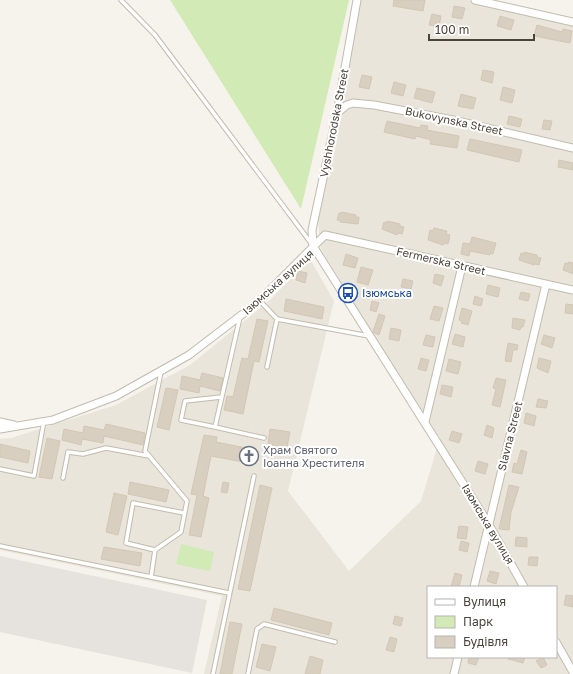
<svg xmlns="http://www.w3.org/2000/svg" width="573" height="674" font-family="'Golos Text',sans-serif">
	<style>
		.residential { fill: #eae5da; fill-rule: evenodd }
		.industrial { fill: #e6e2dd }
		.green { fill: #d2eab5 }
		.building { fill: #d8cfc1; stroke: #d3c7b4 }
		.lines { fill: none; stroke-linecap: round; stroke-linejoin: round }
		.service-casing { stroke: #c2bbae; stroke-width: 5.5 }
		.minor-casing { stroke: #c2bbae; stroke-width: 9 }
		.service { stroke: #fff; stroke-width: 3.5 }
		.minor { stroke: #fff; stroke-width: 7 }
		.labels { text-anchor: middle; stroke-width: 4; stroke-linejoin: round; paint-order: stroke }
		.street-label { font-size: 11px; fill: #4b4439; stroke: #fff }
		.transit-label { font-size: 11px; fill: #164399; stroke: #fff; text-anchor: start }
		.worship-label { font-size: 11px; fill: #5b616d; stroke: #fff; text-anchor: start }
	</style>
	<rect width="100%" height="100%" fill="#f6f3ec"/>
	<path class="residential" d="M359,0H468L573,24V674H204L222,596L0,550V439L11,438L116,405L190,365L270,300L310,259L334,301L288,491L349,571L421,501L440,438L382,349L321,249L318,222ZM428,587H556V657H428Z"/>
	<path class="industrial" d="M0,556L207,600L192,673L0,632Z"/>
	<path class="green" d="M170,0H349L301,209Z
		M181,544L214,552L210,571L176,564Z"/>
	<path class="building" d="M394,0H425L423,11L393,6Z
		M454,6L465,8L462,19L452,17Z
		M432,14L441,16L439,27L429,25Z
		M500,16L514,20L511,30L497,26Z
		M537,25L562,32L563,29L572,31L570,43L534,36Z
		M483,70L494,72L492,83L481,80Z
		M362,75L372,77L369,89L359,87Z
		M394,82L406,85L403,96L391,93Z
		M503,87L515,90L512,103L500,100Z
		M417,88L435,92L432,103L414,98Z
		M461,94L476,98L473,109L458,106Z
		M509,116L522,119L520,127L507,124Z
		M544,120L552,121L550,130L542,129Z
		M387,121L420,128L421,125L428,126L427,130L459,136L457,148L430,144L431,140L428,139L416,136L415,139L384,132Z
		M470,139L522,150L519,162L467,150Z
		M559,160L573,163V170L558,167Z
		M342,212L356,215L355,217H359L358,224L340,222L341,221L337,220L339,213H342Z
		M387,221L400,224V226L404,227L402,234L398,233L397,235L382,229L384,222L387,223Z
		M434,228L447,231L446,234L450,235L448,244L444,243L443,245L428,240L430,230L433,231Z
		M472,237L496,243L493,254L490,253V255L470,251L469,256L461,254L463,243L470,244Z
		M524,252L537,255V257L541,258L539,265L535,264L534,265L519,260L521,253L524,254Z
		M346,254L358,258L355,268L343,265Z
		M568,262L573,263V274L563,270L565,263L568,264Z
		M361,267L373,270L368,285L357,282Z
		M298,271L307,273L305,283L296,280Z
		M435,274L444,276L441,286L433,283Z
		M403,279L413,281L411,289L401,287Z
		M488,285L500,288L498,297L486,294Z
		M521,292L530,294L528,301L519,299Z
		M475,296L483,299L481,306L473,304Z
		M286,299L324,307L322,319L284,311Z
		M372,301L379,303L376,312L370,310Z
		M566,304L573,305V314L565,313Z
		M434,306L443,308L439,321L430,319Z
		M462,308L472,311L468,325L461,323L462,321L459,320Z
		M379,314L385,316L379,335L373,332Z
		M513,318L525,320L523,327H521L520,330L512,328Z
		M257,319L268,321L259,362L254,361L243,414L224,410L227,396L233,397L242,358L248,359Z
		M391,328L401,330L399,341L389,339Z
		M455,334L465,337L463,347L452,344Z
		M426,335L435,337L433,347L423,345Z
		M544,335L555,338L552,348L541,344Z
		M508,343L518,345L517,350H513L511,362L505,361Z
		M421,358L429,360L426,371L418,369Z
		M539,358L551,361L548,373L537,368Z
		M449,359L461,362L458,374L446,371Z
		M202,373L223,378L220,391L200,386L199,393L180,389L182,376L200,380Z
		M496,378L506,380L500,407L492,405L496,389L493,388Z
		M442,385L453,387L451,397L440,394Z
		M166,388L178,390L169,430L157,427Z
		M538,399L548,401L546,408L536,407Z
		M526,413L536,416L534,426L524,423Z
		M106,424L145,433L143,445L104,436L103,443L82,439L81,445L62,440L64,429L83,433L84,426L104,430Z
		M487,425L494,428L492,438L484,435Z
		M270,429L290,432L287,447L280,446L279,453L272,452L273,444H268Z
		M452,431L462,434L459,443L449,440Z
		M204,435L217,437L216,442L256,450L254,464L211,456L203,496L209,498L201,537L189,535L197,495L191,494Z
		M47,438L60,441L52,479L39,477Z
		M0,444L30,451L28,463L0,457Z
		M521,450L527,452L522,474L512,472L514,463L517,464Z
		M478,461L488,464L485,474L475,471Z
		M130,482L169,490L166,502L128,494Z
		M223,482L229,483L227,493L221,492Z
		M260,485L272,488L250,591L238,589Z
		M509,485L519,487L511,512L509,530L499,529Z
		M114,493L127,496L118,535L106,532Z
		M459,526L468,527L466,539L457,538Z
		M516,537L527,538V547L515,546Z
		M461,541L469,543L467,552L459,550Z
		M104,547L142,553L140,566L101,559Z
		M529,557H538L537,566L528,565Z
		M490,571L499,573L496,584L487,581Z
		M455,573L462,575L459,587H451Z
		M566,595L573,596V607L564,605Z
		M274,608L332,623L329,635L271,620Z
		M395,616L403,618L401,626L393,624Z
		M230,622L242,624L232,674H220Z
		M390,637L397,639L394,652L386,650Z
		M262,644L276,647L270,671L256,667Z
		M310,656L323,660L320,674H305Z
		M469,657H479L476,665L468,663Z
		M508,657H525L523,663L508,659Z
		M543,657L547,665L541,668L536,661Z"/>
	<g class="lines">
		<defs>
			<path id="service" d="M121,0L155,35L311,243
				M260,301L277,319
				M267,367L277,319L369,336
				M221,397L185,401L181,420L215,427L240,317
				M215,427L264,438
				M0,469L34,476L44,421
				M63,478L68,452L83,454L106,448L149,456
				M0,546L229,593
				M155,550L126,543L133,503L184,513
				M151,577L155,550L181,532L187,501L145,451L161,372
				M213,674L254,476
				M248,674L257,629L264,624L335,642"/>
			<path id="minor" d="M357,0L337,113L312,230L313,246L488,523L524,587
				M475,0L573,22
				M337,113L347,105L353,103L374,105L453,120L573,148
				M0,422L14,425
				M425,422L462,266
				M0,429L53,420L116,396L189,355L257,303L325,235L573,290
				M474,587L546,284
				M556,642L573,672
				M454,674L458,657"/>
		</defs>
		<use href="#service" class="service-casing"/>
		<use href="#minor" class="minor-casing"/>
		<use href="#service" class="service"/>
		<use href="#minor" class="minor"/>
	</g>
	<defs>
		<symbol id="bus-ring" viewBox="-11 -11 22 22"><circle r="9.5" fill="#fff" stroke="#1a4fb4" stroke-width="1.5"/><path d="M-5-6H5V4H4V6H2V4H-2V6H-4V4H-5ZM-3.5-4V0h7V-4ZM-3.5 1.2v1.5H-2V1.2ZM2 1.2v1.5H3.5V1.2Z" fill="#1a4fb4"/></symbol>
		<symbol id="church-ring" viewBox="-11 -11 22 22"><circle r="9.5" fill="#fff" stroke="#6b7280" stroke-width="1.5"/><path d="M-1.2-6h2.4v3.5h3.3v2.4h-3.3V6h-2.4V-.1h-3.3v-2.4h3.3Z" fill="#6b7280"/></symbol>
	</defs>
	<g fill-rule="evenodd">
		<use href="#bus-ring" x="337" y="282" width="22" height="22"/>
		<use href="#church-ring" x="238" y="445" width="22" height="22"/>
	</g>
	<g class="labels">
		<g class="street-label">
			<text transform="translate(454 121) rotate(12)" y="4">Bukovynska Street</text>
			<text transform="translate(334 123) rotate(-79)" y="4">Vyshhorodska Street</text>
			<text transform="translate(441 261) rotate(13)" y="4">Fermerska Street</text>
			<text transform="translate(278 282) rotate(-42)" y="4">Ізюмська вулиця</text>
			<text transform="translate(510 436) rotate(-76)" y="4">Slavna Street</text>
			<text transform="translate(488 524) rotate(59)" y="4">Ізюмська вулиця</text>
		</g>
		<g class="transit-label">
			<text x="362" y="297">Ізюмська</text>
		</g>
		<g class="worship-label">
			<text x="263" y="454">Храм Святого<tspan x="263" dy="13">Іоанна Хрестителя</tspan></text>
		</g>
	</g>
	<rect x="427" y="586" width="130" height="72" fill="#ffffff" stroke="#b7b4b0"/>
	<rect x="435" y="599" width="20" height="6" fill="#ffffff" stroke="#b7b4b0"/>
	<text x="463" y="606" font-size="12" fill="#4b4439">Вулиця</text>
	<rect x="435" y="616" width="20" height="12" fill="#d2eab5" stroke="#b7b4b0"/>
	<text x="463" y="626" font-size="12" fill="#4b4439">Парк</text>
	<rect x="435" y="636" width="20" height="12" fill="#d8cfc1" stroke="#b7b4b0"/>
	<text x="463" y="646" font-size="12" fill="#4b4439">Будівля</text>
	<path d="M429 34v6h105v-6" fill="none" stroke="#4b4439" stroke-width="2"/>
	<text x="435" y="34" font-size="12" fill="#4b4439" stroke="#ffffff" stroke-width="3" paint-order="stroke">100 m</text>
</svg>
